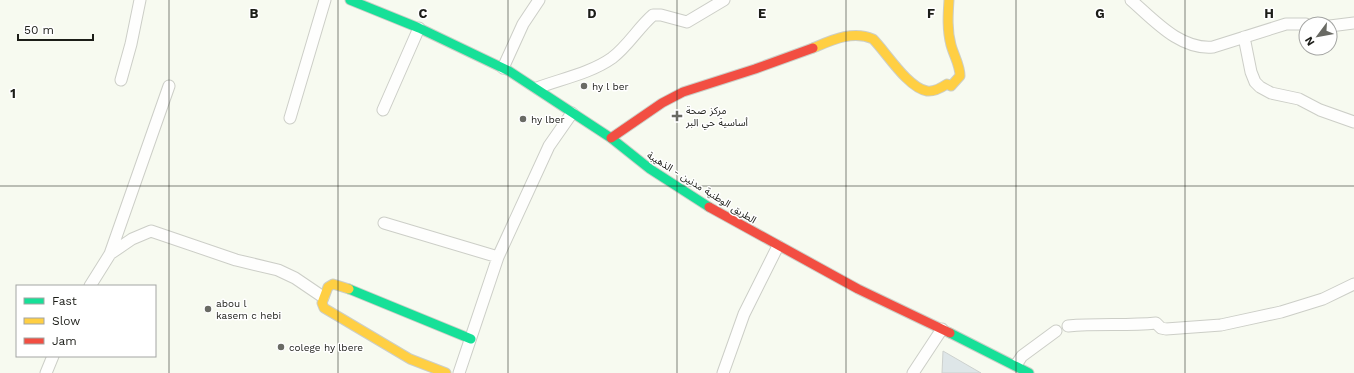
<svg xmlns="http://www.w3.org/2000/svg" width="1354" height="373" font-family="'Work Sans','Noto Sans Arabic',sans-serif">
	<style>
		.building { fill: #dee6e8; stroke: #cdd1ce }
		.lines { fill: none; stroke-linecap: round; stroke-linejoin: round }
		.street-casing { stroke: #cccec7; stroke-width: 13 }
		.fast-casing { stroke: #cccec7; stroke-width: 11 }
		.slow-casing { stroke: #cccec7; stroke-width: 11 }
		.jam-casing { stroke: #cccec7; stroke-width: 11 }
		.street { stroke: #fefefd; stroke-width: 11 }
		.fast { stroke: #16e098; stroke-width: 9 }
		.slow { stroke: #ffcf43; stroke-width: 9 }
		.jam { stroke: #f24e42; stroke-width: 9 }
		.grid { fill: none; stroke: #1c1d18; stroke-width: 1; stroke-opacity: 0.55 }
		.poi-dot { fill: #696a64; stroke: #fff; stroke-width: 1.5 }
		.labels { text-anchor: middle; stroke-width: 3; stroke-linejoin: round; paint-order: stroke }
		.poi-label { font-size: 10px; fill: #1c1d18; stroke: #fff; text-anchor: start }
		.street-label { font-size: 10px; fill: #1c1d18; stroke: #fff }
		.grid-label { font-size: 13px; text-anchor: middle; font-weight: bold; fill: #1c1d18; stroke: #fff; stroke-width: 3; stroke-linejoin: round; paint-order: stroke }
	</style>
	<rect width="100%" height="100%" fill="#f7faf0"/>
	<path class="building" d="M943,351L981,373H942Z"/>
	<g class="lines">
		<defs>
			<path id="street" d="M1131,0C1154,20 1180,50 1213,47L1286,24H1306
				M1330,26L1354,23
				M1244,37L1251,72L1255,82L1260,87L1271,93L1299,99L1320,110L1354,122
				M503,68L523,24L539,0
				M121,80L131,44L140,0
				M537,88C561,79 591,73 612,58C628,46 638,28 653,15H661L687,22L724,0
				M383,110L419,28
				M290,118L325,0
				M384,223L498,257
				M110,254L132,239L151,231L236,260L278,270L295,278L323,297
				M90,286L110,254L169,86
				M1068,326C1098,323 1127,326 1156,323L1161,328L1166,329L1221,325L1281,312L1323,299L1354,284
				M1016,365L1022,356L1056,331
				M46,373L53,356
				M459,373L498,257L549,146L572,113
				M723,373L744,314L778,246
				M913,373L942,329"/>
			<path id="fast" d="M350,0L419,28L509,71L611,138L650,169L709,207
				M349,289L471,339
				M950,333L1029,373"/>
			<path id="slow" d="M813,48C832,40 853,30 873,39C886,52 908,88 927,91C934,92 941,88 947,84L951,86L960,76C960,65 954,56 951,45C947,30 948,15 949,0
				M349,289L333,284L328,287L322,303L324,308L410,359L446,373"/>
			<path id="jam" d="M611,138L662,103L683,92L755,69L813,48
				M709,207L858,289L950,333"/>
		</defs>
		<use href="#street" class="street-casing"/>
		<use href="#fast" class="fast-casing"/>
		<use href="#slow" class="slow-casing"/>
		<use href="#jam" class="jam-casing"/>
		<use href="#street" class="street"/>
		<use href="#fast" class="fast"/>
		<use href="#slow" class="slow"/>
		<use href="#jam" class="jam"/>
	</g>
	<path class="grid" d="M169,0V373M338,0V373M508,0V373M677,0V373M846,0V373M1016,0V373M1185,0V373M0,186H1354"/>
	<g class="poi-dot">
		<circle cx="584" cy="86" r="4"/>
		<path d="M675 110h4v4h4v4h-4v4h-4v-4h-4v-4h4z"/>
		<circle cx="523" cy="119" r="4"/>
		<circle cx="208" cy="309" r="4"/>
		<circle cx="281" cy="347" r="4"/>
	</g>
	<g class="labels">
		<g class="poi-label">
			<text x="592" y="90">hy l ber</text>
			<text x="686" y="114">مركز صحة<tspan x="686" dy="12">أساسية حي البر</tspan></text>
			<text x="531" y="123">hy lber</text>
			<text x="216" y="307">abou l<tspan x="216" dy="12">kasem c hebi</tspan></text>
			<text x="289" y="351">colege hy lbere</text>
		</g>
		<g class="street-label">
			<text transform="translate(702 187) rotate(32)" y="4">الطريق الوطنية مدنين - الذهيبة</text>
		</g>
	</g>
	<g class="grid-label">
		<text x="254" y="18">B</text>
		<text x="423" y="18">C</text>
		<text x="592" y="18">D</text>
		<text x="762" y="18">E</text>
		<text x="931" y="18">F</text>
		<text x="1100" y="18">G</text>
		<text x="1269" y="18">H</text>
		<text x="13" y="98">1</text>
	</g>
	<rect x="16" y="285" width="140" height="72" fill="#ffffff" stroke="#a4a5a3"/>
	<rect x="24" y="298" width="20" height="6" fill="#16e098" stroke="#a4a5a3"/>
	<text x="52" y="305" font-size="12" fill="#1c1d18">Fast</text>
	<rect x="24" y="318" width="20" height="6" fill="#ffcf43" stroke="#a4a5a3"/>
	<text x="52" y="325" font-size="12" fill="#1c1d18">Slow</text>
	<rect x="24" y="338" width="20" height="6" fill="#f24e42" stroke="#a4a5a3"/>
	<text x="52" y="345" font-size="12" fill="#1c1d18">Jam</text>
	<g transform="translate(1318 36) rotate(238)"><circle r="19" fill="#ffffff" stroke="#a4a5a3"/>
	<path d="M0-3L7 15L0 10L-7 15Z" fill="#696a64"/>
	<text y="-6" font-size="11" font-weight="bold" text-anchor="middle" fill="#1c1d18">N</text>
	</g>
	<path d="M18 34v6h75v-6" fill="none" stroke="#1c1d18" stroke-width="2"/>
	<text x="24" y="34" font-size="12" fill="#1c1d18" stroke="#ffffff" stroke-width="3" paint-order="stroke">50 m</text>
</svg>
